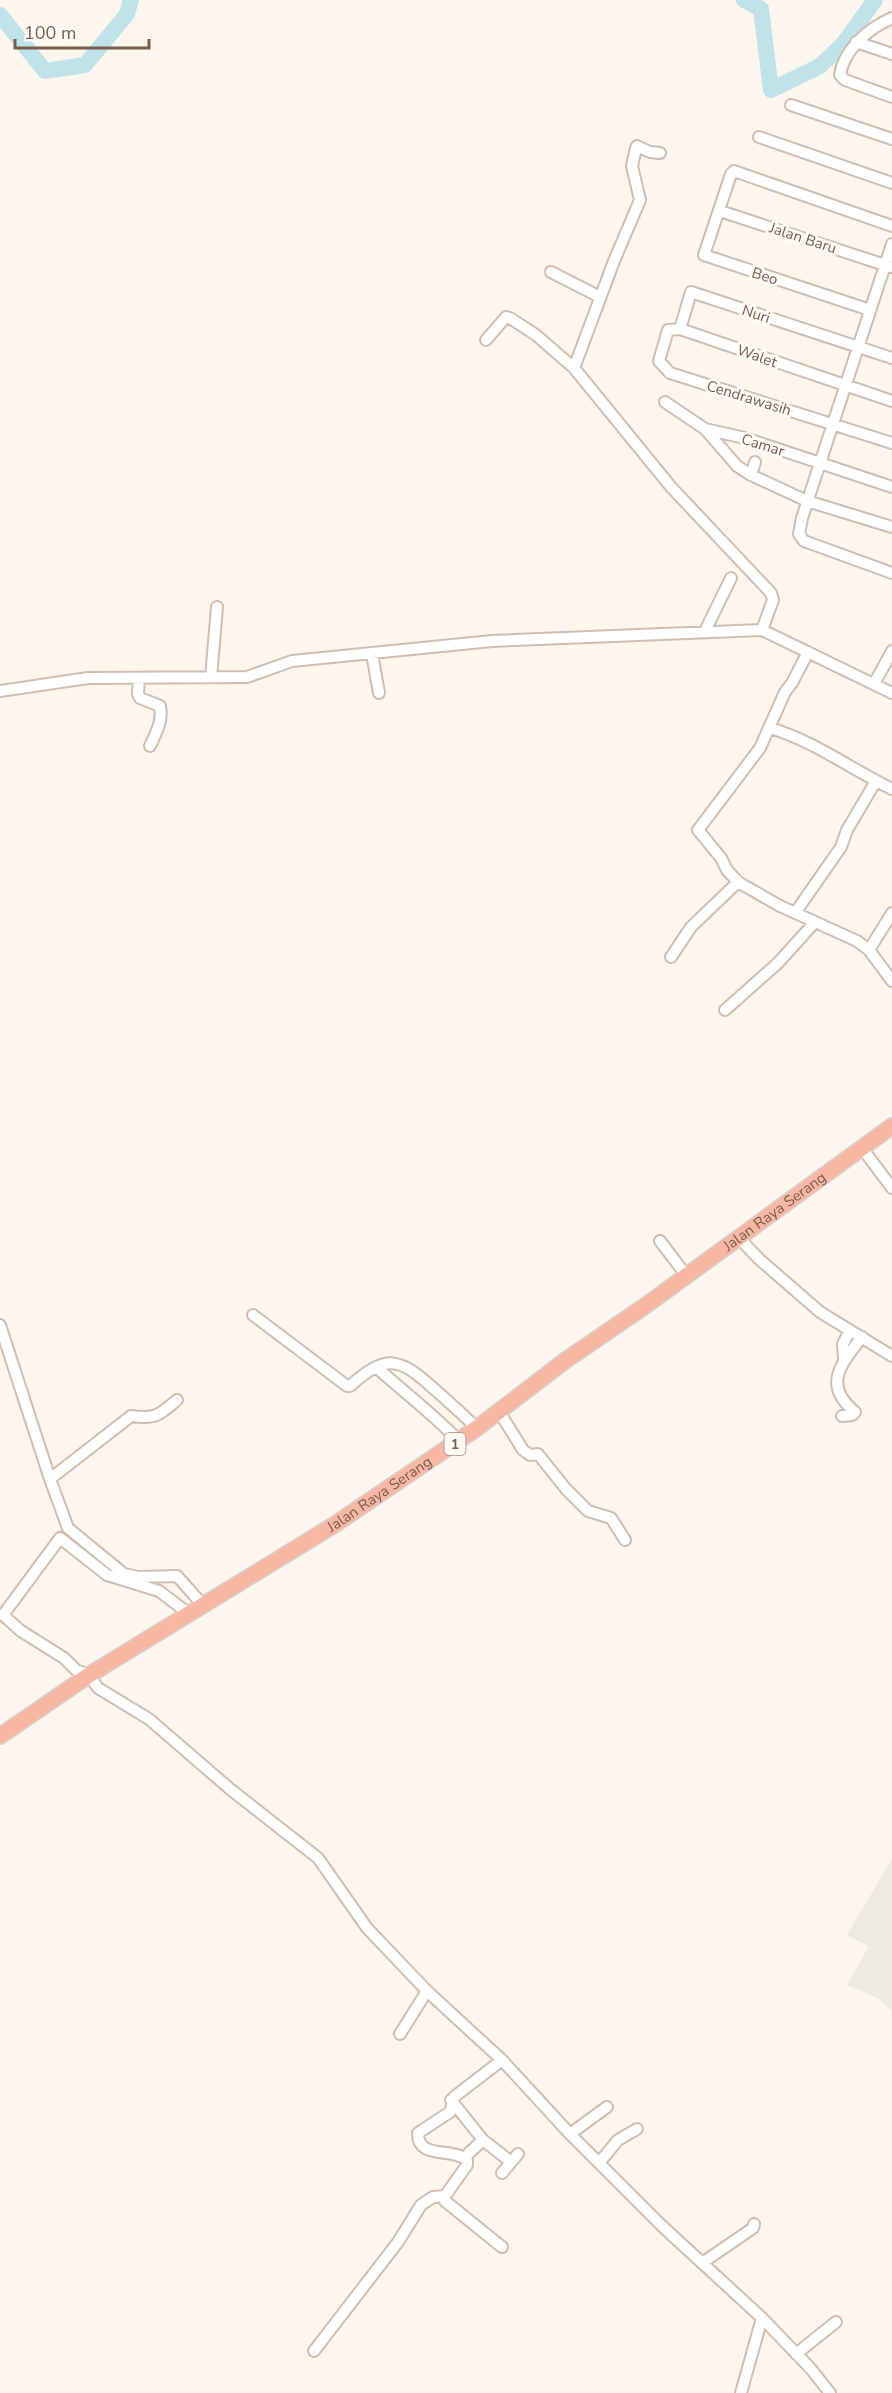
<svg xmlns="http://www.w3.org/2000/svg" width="892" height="2393" font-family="'Nunito Sans',sans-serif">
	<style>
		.industrial { fill: #efe9e4 }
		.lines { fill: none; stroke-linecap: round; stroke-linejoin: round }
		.river { stroke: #bfe3e8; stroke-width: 16 }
		.minor-casing { stroke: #d1beb0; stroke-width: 14 }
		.highway-casing { stroke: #dad1cd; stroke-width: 18 }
		.minor { stroke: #fff; stroke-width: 10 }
		.highway { stroke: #f7b7a3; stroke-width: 15 }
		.labels { text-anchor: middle; stroke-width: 6; stroke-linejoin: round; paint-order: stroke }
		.shield { fill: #fffaf3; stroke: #a28b7f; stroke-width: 1.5 }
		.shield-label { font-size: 14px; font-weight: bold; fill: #7a5c4d }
		.street-label { font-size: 15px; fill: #7a5c4d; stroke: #fffaf3 }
	</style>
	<rect width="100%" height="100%" fill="#fdf6ec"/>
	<path class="industrial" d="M892,1859V2011L878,1998L847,1985L869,1946L847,1935Z"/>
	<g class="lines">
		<path class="river" d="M744,0L761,9L771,90L820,66L844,43L875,0
			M0,15L45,71L85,65L127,14L131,0"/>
		<defs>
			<path id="minor" d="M892,18C869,28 844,49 840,75L845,80L892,97
				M856,42L892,54
				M791,105L892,139
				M759,137L892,183
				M660,153L650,152L637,146L636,148L632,166L640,200L614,261L574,368L671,487L771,593L773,600L762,630
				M720,211L891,267
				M892,244L802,518L799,534L804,541L892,573
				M551,272L600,297
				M870,310L704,255L731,174L734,171L892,226
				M680,329L691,292L892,358
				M486,340L506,317L510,318L536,335L574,368
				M892,401L680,329L668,330L659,361L670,373L892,443
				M665,402L705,429L737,466L751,475L807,501L892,527
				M705,429L745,438L892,487
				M751,475L755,462
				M705,631L731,578
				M808,652L792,683L785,692L760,748L698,830L721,858L727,870L738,882L780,906L857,941L869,950L892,981
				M372,654L379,693
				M211,677L217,607
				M139,678L138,694L140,698L160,706C163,721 156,733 150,746
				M874,684L892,651
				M0,691L88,678L247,677L292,661L492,641L762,630L892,693
				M770,728C814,741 851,769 892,789
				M795,913L841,847L847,830L876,781
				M869,950L892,913
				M671,957L691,927L738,882
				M725,1010L778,963L815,922
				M862,1148L892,1188
				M738,1237L759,1259L820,1312L892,1356
				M660,1241L686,1275
				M253,1315L347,1386H350C386,1354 399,1357 433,1388C448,1401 463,1415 477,1428
				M0,1325L50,1479L68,1528L124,1574L139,1577L177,1576L202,1604
				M844,1360L843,1344L850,1330
				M376,1367C404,1392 433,1414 459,1441
				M500,1413L523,1450L530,1455L538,1454L566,1489L588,1511L611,1518L625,1540
				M842,1416L852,1415L855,1412C822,1385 841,1364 862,1337
				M50,1479L131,1416C156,1419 158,1416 177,1400
				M188,1613L159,1591L107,1575L60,1538L3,1615L21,1631L64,1658L76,1670L89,1675L98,1688L149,1719L230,1789L318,1858L367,1928L427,1991L502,2060L570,2134L662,2226L762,2318L811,2369L830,2393
				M400,2034L427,1991
				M451,2100L483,2140L511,2162
				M570,2134L607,2107
				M469,2153L483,2140
				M599,2163L618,2140L637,2129
				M502,2173L518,2154
				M502,2247L445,2201V2196L467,2165V2160C453,2147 417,2160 418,2133L450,2112L454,2097L502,2060
				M702,2263L753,2228L754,2224
				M314,2351L398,2242L421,2205L433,2197L445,2196
				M796,2354L836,2322
				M741,2393L762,2318"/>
			<g id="highway">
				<path id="s1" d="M0,1736L89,1675L334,1525L477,1428L566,1360L645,1306L892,1126"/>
			</g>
		</defs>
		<use href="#minor" class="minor-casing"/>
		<use href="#highway" class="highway-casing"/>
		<use href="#minor" class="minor"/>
		<use href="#highway" class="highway"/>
	</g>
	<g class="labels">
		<rect class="shield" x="444.5" y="1433" width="21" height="22" rx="4.5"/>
		<g class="shield-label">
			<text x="455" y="1449">1</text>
		</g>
		<g class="street-label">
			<text transform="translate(803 238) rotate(18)" y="5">Jalan Baru</text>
			<text transform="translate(765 276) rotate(18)" y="5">Beo</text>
			<text transform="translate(756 314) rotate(18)" y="5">Nuri</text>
			<text transform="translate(757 356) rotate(19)" y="5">Walet</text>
			<text transform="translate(749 398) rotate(17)" y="5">Cendrawasih</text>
			<text transform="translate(763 445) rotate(17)" y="5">Camar</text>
			<text dy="5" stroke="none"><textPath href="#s1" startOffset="936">Jalan Raya Serang</textPath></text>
			<text dy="5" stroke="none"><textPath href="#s1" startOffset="450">Jalan Raya Serang</textPath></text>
		</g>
	</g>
	<path d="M15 39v9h134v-9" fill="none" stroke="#7a5c4d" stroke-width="3"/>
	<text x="24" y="39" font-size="18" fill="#7a5c4d" stroke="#fffaf3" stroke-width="4.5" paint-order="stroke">100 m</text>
</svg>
